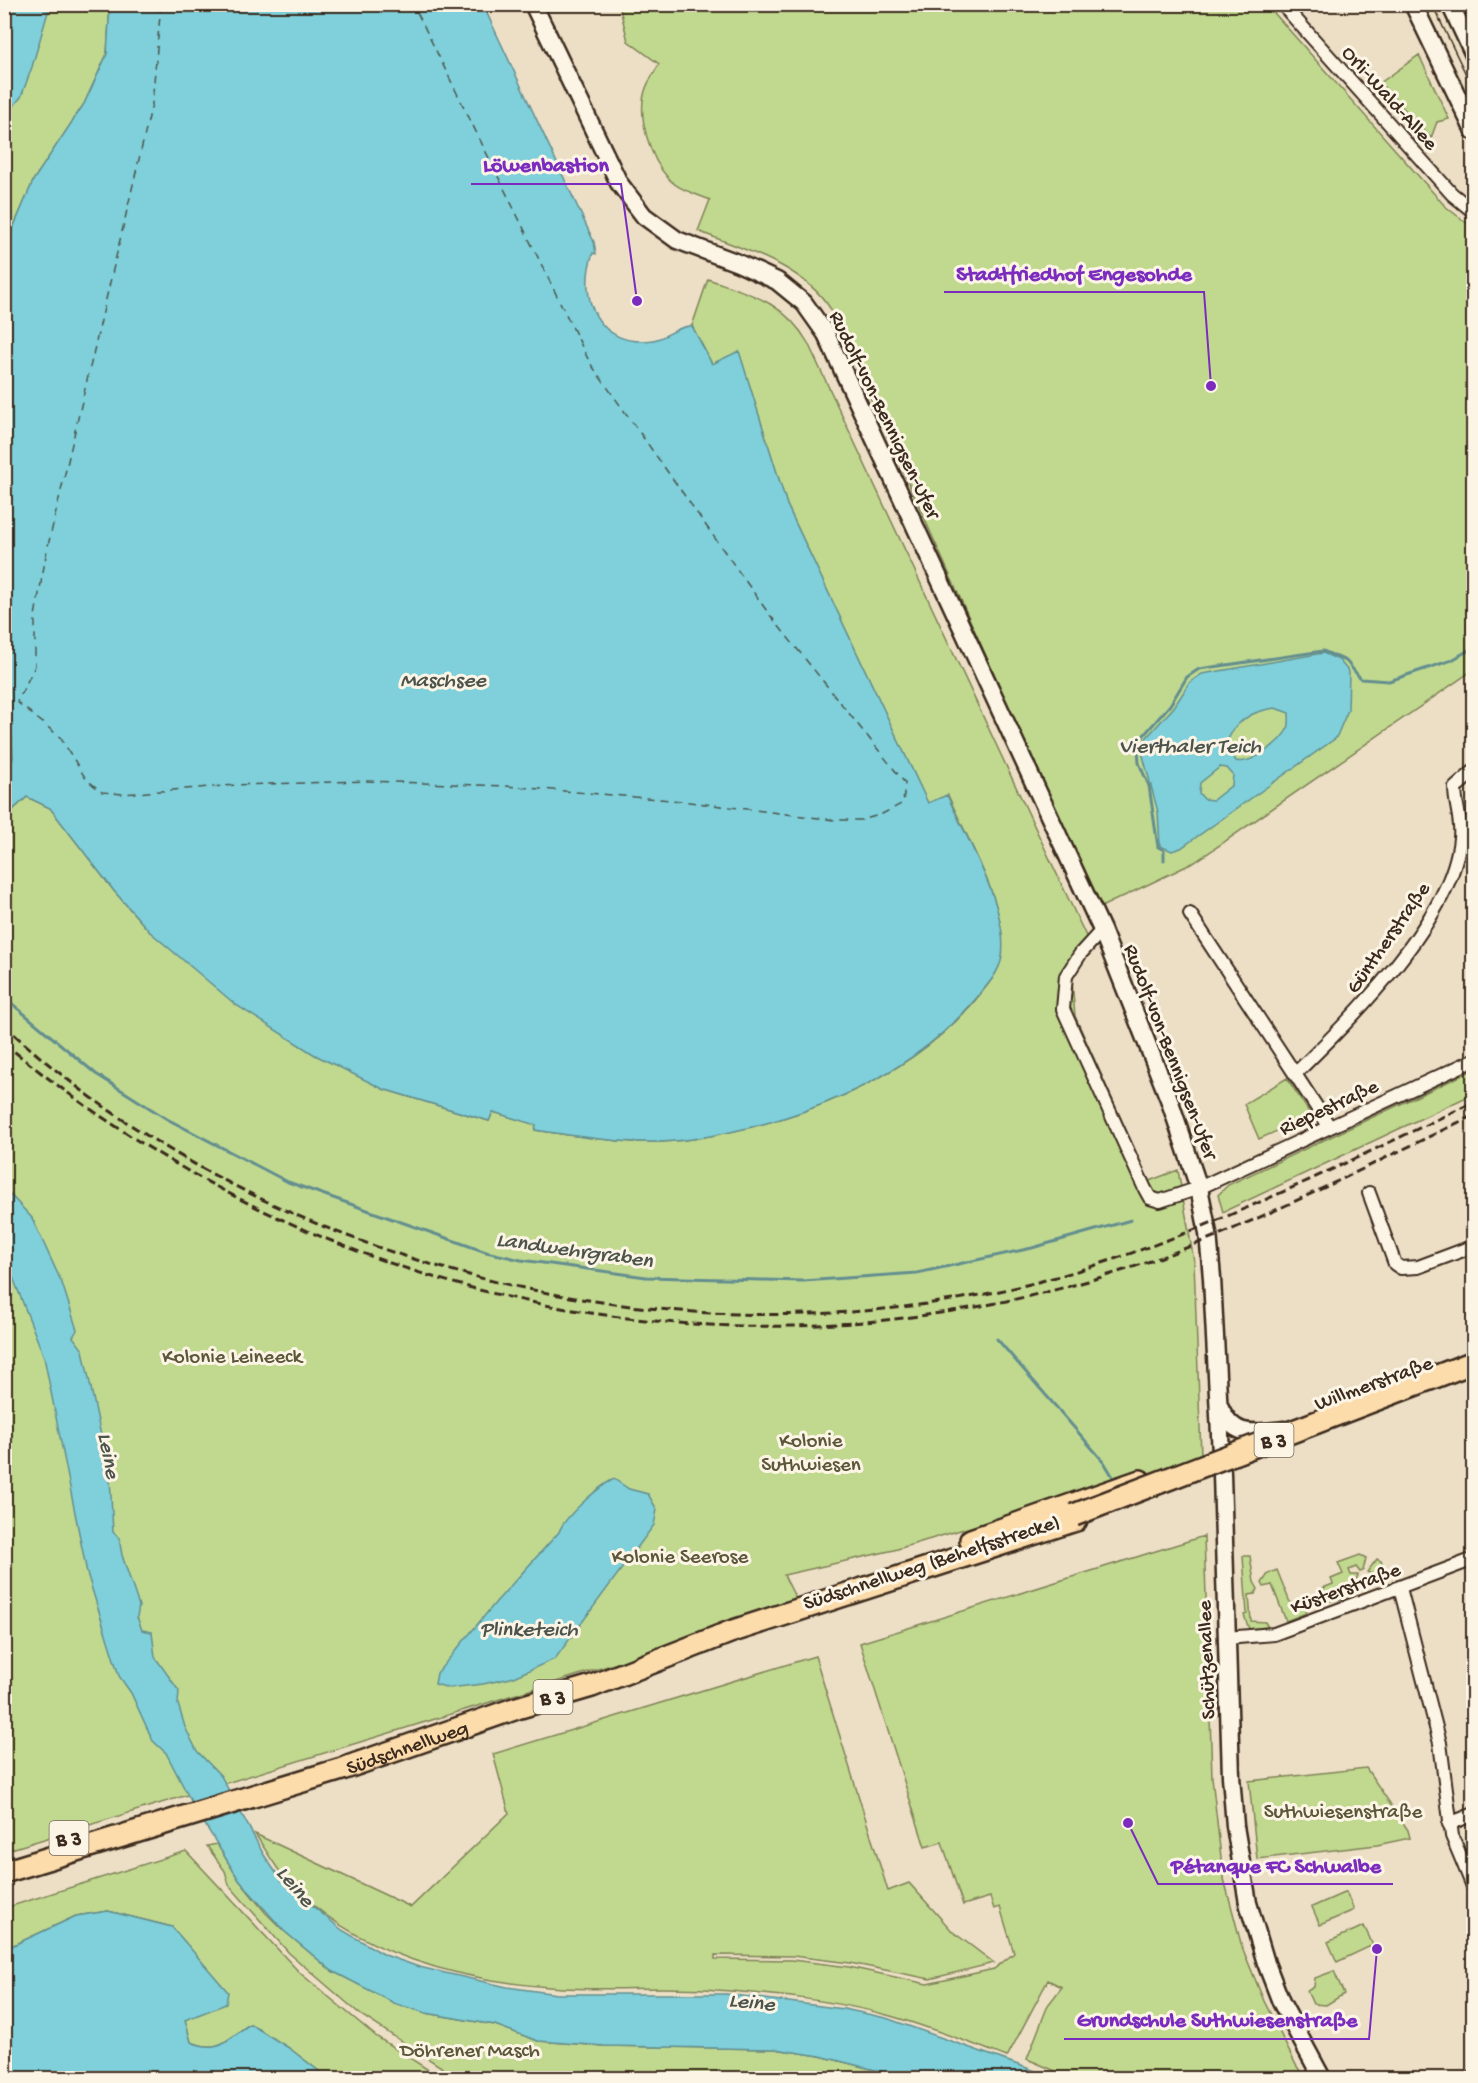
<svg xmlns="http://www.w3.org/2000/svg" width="1478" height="2083" font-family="'Gochi Hand',sans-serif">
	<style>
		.green { fill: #c1d98f; stroke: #7e8256; stroke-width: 1.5 }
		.water { fill: #7fd0da; stroke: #648e8f; stroke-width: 1.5; fill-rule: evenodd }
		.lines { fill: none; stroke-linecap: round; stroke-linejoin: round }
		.stream { stroke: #648e8f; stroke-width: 3 }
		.ferry { stroke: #4c544d; stroke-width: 1.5; stroke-dasharray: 8 6; stroke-linecap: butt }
		.street-casing { stroke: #3b2a1e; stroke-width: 16 }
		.secondary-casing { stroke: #3b2a1e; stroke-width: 21 }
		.highway-casing { stroke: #3b2a1e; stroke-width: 26 }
		.street { stroke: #fcf5e5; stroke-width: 12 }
		.secondary { stroke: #fcf5e5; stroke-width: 16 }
		.highway { stroke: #fddcac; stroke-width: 21 }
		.tram { stroke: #3b2a1e; stroke-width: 1.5 }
		.rail { stroke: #3b2a1e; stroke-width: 3; stroke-dasharray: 9 4.5; stroke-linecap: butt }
		.highway-bridge-casing { stroke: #3b2a1e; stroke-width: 26; stroke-linecap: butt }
		.highway-bridge { stroke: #fddcac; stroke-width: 21 }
		.labels { text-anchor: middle; stroke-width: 6; stroke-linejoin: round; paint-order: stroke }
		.shield { fill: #fcf5e5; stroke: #75675a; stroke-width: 1.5 }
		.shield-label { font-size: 20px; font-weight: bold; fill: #3b2a1e }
		.street-label { font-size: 21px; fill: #3b2a1e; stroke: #fcf5e5 }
		.park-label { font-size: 21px; fill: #5c563a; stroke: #fcf5e5 }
		.water-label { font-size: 22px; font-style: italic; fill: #4c544d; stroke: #fcf5e5 }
		.leader { fill: none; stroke: #7b2cbf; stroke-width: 2 }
		.callout-dot { fill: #7b2cbf; stroke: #fcf5e5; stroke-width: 2 }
		.callout-label { font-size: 22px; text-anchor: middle; font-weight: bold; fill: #7b2cbf; stroke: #fcf5e5; stroke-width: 6; stroke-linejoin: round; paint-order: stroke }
	</style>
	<rect width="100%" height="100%" fill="#eddfc6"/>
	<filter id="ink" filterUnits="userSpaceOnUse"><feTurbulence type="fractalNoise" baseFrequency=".0167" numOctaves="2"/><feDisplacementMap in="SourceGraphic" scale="12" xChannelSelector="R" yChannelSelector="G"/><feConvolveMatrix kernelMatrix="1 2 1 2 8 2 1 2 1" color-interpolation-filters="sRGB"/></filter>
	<g filter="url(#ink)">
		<path class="green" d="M5,5H110L107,54L84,104L34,179L5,247Z
			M619,5H1267L1445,206L1473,228V670L1195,862L1099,908L830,308C801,264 744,250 698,231L710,200C696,194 679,190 669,179C650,159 636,115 646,88C649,80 655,72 659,64L628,41Z
			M1419,55L1449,119L1437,122L1431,138L1380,83Z
			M708,279C750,294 784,301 808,343L1091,947L1076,968L1072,981L1075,1016L1149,1181L1178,1170L1194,1261L1201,1455L1164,1469L894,1550L784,1575L800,1607L5,1851V817L27,797L50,808L114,891L150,932L383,1089L489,1121L493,1112L537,1125L535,1130C588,1138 640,1147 693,1139C794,1123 905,1082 973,1003C984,989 999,974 1001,957C1010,910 967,839 948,795L928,804L787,505L739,352L712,364L692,326Z
			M4,697C13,727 16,750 5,780Z
			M1473,1070V1094L1223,1212L1218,1195L1228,1185Z
			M1287,1078L1309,1112L1308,1117L1259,1139L1244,1104Z
			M1204,1536L1212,1777L1223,1875L1242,1947L1264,2001L1296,2065L1305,2078H1072L1027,2059L1048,2005L1062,1987L1048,1980L1007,2057C968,2042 927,2026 887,2015C832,2000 773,1994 716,1990C665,1985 613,1991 562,1988C463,1982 354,1955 286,1879C274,1866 265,1848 255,1834L411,1907L509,1813L493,1754L815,1656L888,1891L909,1883L953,1932L994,1963L930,1979L850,1963L793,1956L715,1955V1959L792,1960L849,1967L927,1984L994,1969L1014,1953L1000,1907L994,1909L990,1897L963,1905L942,1842L925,1847L860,1643Z
			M1360,1555L1366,1558L1363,1571L1360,1572L1356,1567L1349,1570L1351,1575H1358L1352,1592L1343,1595L1342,1599L1329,1601L1323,1588L1333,1584L1331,1579L1343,1574L1338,1563Z
			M1243,1556H1250L1254,1582L1258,1589L1255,1594L1249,1595L1251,1621L1265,1622L1268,1627L1249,1629L1244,1615L1247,1614Z
			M1377,1559L1381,1561L1388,1578L1384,1580L1367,1572Z
			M1277,1570L1291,1605L1301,1601L1306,1613L1286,1621L1272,1585L1264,1587L1262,1583L1268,1574Z
			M1366,1768L1408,1830L1410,1838L1377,1845L1257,1859L1249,1781Z
			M217,1844L239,1880L265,1912L284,1931L332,1971L426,2013L495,2025L538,2041L604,2046L775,2049L820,2056L907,2078H458L361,2015L289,1953L229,1885L225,1871L207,1846Z
			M186,1851L300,1973L377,2037L441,2078H328L289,2048L250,2024C227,2039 220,2054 191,2042L185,2020L201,2013L172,1927L108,1911L76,1916L5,1949V1908Z
			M1346,1892L1354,1910L1320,1925L1312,1907Z
			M1364,1926L1373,1945L1337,1962L1328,1942Z
			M1334,1971L1344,1994L1326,2005L1313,2004L1307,1991L1314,1987L1315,1978Z"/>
		<path class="water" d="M5,4L50,5L32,67L21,97L12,108L11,129L5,141Z
			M110,4L483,5L594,242L596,254L593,253C577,297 598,349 653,340C666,338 679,325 692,326L712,364L739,351L787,505L928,803L947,795C967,839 1009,909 1002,957C999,974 984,989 973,1002C905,1082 794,1123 693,1139C640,1147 588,1138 535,1130L536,1125L493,1112L489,1121L383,1089L315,1055L236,1005L150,932L114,891L50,808L27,797L5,817V780L13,758L11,721L4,697L5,247L34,179L84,104L107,54Z
			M1323,653L1339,660L1349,672L1348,710L1336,738L1181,848L1172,851L1160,846L1158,812L1142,752L1147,737L1174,707L1190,682L1202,674ZM1275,708L1289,713C1289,718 1290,724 1288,728C1281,742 1252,765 1236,761L1226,745C1233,722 1252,711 1275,708ZM1220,767L1227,768L1233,775L1232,785L1213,800L1204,799L1199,793L1200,783Z
			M5,1189L32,1218L62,1283L77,1330L73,1337L83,1350L110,1478L113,1532L119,1538L122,1555L139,1606L137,1617L142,1630L152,1632L155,1657L179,1691L178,1704L185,1727L197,1751L221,1776L264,1855L281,1880L342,1930L385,1955L419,1967L507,1987L557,1994H726L844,2009L886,2018L1055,2078H907L820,2056L775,2049L604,2046L538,2041L495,2025L426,2013L396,2004L332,1971L284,1931L239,1880L193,1805L166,1753L153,1741L131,1693L119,1676L87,1573L44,1357L5,1257Z
			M614,1479L629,1489L648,1494L657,1510L654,1525L555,1659L511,1678L483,1684L449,1688L435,1684L437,1673L496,1602L559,1532C564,1517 599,1486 614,1479Z
			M108,1911L172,1927L228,1992L226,2004L185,2020L191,2042C220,2054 227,2039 250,2024L289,2048L328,2078H5V1949L76,1916Z"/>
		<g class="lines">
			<path class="stream" d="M1164,860V850L1158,847L1149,786L1139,763L1138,750L1144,735L1170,705L1187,677L1199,669L1323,651L1346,661L1361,679L1389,681L1452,660L1474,647
				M4,997L96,1074L167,1119L288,1182L486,1252L521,1260L646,1277L803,1281L917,1273L1032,1248L1131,1220
				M997,1339L1104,1462L1113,1477"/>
			<path class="ferry" d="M161,4L152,104L47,550L35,616V666L17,702L60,737L86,779L102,792L123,794L236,785L365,781L506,786L682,801L834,820H862L882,814L903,803L905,783L769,614L590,363L413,4"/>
			<defs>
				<path id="street" d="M1282,4L1452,194L1474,212
					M1190,914L1295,1074
					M1102,930L1081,953L1066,976L1063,1009L1145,1189L1150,1198L1160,1201L1199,1188L1474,1060
					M1329,1126L1295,1074C1351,1019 1453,919 1460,838C1462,820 1455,805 1455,788L1474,771
					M1369,1193L1395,1264L1401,1268L1418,1267L1474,1246
					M1400,1588L1440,1743L1452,1836L1474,1889
					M1226,1638L1274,1634L1474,1559
					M1449,1824L1474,1814
					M1472,2078L1474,2076"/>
				<path id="secondary" d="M533,4L619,183L644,216L677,240L738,263L777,281L804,303L826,334L1102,930L1169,1099L1199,1188L1208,1233L1212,1278L1222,1474L1231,1776L1235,1826L1248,1903L1266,1963L1281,2002L1322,2078
					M1413,4L1474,131
					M1450,4L1474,55
					M1219,1405C1233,1439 1253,1433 1284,1430"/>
				<g id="highway">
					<path d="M971,1540L1140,1481"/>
					<path id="s1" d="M4,1872L342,1769L517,1708L592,1686L730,1632L1076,1520"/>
				</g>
			</defs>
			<use href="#street" class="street-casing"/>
			<use href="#secondary" class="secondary-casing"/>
			<use href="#highway" class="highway-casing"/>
			<use href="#street" class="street"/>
			<use href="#secondary" class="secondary"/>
			<use href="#highway" class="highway"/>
			<path class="tram" d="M1432,4L1474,91"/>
			<path class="rail" d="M4,1025C268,1272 685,1371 1034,1283C1188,1243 1330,1170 1474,1102
				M4,1043C312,1299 701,1390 1088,1281C1222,1243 1348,1175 1474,1115"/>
			<defs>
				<path id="highway-bridge" d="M1074,1515L1474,1362"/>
			</defs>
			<use href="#highway-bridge" class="highway-bridge-casing"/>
			<use href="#highway-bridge" class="highway-bridge"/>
		</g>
	</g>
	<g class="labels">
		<g class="shield">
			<rect x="1254.5" y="1423" width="39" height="34" rx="4.5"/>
			<rect x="533.5" y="1680" width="39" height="34" rx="4.5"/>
			<rect x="49.5" y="1821" width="39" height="34" rx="4.5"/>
		</g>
		<g class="shield-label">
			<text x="1274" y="1447">B 3</text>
			<text x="553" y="1704">B 3</text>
			<text x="69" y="1845">B 3</text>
		</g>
		<g class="street-label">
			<text transform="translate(1391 97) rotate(48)" y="7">Orli-Wald-Allee</text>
			<text transform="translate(886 414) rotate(64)" y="7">Rudolf-von-Bennigsen-Ufer</text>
			<text transform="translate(1387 937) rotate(-55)" y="7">Güntherstraße</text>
			<text transform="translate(1172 1051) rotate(69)" y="7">Rudolf-von-Bennigsen-Ufer</text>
			<text transform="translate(1328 1106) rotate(-25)" y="7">Riepestraße</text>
			<text transform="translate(1373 1382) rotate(-20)" y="7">Willmerstraße</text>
			<text transform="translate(931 1561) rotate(-18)" y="7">Südschnellweg (Behelfsstrecke)</text>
			<text transform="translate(1345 1587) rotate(-20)" y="7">Küsterstraße</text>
			<text transform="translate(1205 1660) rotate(-92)" y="7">Schützenallee</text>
			<text dy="7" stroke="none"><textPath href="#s1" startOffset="422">Südschnellweg</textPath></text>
		</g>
		<g class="park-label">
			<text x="232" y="1362">Kolonie Leineeck</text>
			<text x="811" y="1446">Kolonie<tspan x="811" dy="24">Suthwiesen</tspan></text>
			<text x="680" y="1562">Kolonie Seerose</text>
			<text x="1343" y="1817">Suthwiesenstraße</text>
			<text x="470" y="2056">Döhrener Masch</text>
		</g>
		<g class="water-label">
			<text x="443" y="686">Maschsee</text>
			<text x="1190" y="752">Vierthaler Teich</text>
			<text transform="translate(575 1248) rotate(8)" y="8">Landwehrgraben</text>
			<text transform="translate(111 1455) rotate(79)" y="8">Leine</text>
			<text x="529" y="1635">Plinketeich</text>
			<text transform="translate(297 1885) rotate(50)" y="8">Leine</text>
			<text transform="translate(752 2000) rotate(6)" y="8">Leine</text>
		</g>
	</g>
	<path class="leader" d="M637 301L621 184H471M1211 386L1204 292H944M1128 1823L1158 1884H1393M1377 1949L1369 2039H1064"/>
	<g class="callout-dot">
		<circle cx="637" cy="301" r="6"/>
		<circle cx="1211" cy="386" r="6"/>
		<circle cx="1128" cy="1823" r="6"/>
		<circle cx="1377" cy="1949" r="6"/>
	</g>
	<g class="callout-label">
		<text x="546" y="171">Löwenbastion</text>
		<text x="1074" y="280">Stadtfriedhof Engesohde</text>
		<text x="1276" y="1872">Pétanque FC Schwalbe</text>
		<text x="1217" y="2026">Grundschule Suthwiesenstraße</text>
	</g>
	<rect width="1478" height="2083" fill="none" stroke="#fcf5e5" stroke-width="24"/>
	<rect x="12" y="12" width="1454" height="2059" fill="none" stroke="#3b2a1e" stroke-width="2" filter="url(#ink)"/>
</svg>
